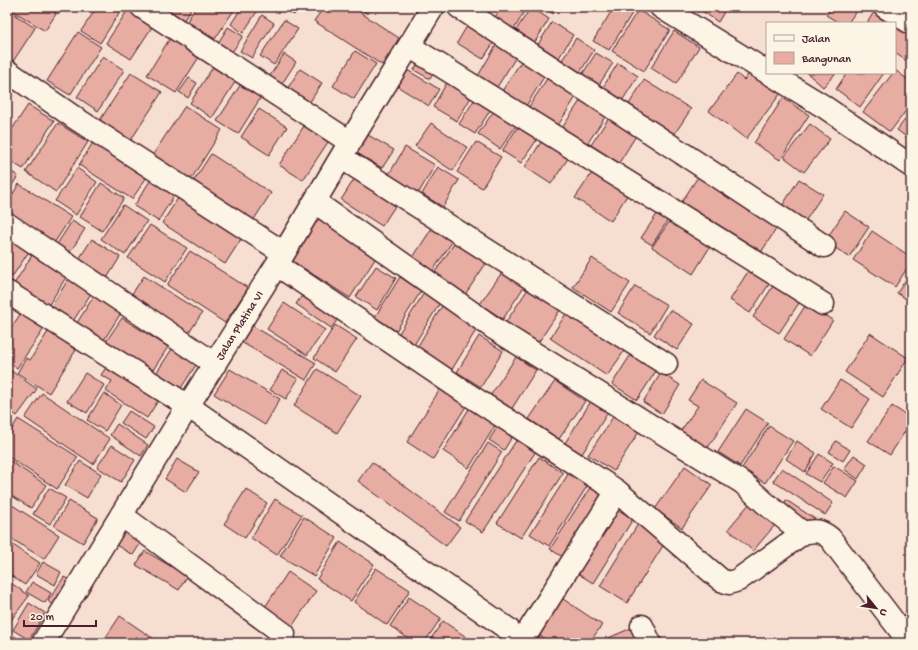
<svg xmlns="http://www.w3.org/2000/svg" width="918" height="650" font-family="'Gochi Hand',sans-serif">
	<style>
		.building { fill: #e7ada3; stroke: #4a1f2b }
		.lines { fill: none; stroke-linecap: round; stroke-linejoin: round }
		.street-casing { stroke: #4a1f2b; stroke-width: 25 }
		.street { stroke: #fcf5e5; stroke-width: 22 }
		.labels { text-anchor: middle; stroke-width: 4; stroke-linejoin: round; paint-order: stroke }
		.street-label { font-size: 12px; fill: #4a1f2b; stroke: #fcf5e5 }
	</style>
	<rect width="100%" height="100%" fill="#f6dfd1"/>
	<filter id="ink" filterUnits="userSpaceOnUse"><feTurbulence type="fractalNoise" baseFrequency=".025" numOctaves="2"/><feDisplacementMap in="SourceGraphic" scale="8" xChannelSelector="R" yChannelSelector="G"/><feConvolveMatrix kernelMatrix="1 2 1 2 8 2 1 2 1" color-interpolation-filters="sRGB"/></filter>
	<g filter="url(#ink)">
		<path class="building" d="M7,7H44L56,14L45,31Z
			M47,7H63L58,14Z
			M97,7H123L100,43L81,31Z
			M164,7H192L184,20Z
			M196,7H236L215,39L187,21Z
			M242,7H260L243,33L231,24Z
			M281,7H299L294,15Z
			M324,7H352L399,38L382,65L314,21Z
			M356,7H372L368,14Z
			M501,7H527L513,31L494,19Z
			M531,7L549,19L530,50L511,38Z
			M543,7H557L553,14Z
			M614,7H636L609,50L593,41Z
			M704,7H718L724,12L718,22L702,11Z
			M832,7H859L848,23H839L826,15Z
			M877,7L911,28V57L908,62L895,53V23H867Z
			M129,8L154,24L131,59L106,43Z
			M8,10L35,28L12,63L7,59Z
			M638,10L670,30L644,71L612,51Z
			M262,15L274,23L252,58L240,51Z
			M284,20L298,29L274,65L260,56Z
			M552,22L573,35L555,64L534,51Z
			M467,26L494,42L483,59L457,43Z
			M228,27L243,36L232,52L218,43Z
			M674,31L699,47L676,84L651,68Z
			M78,32L101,47L70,95L47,81Z
			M172,35L201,54L176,93L147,75Z
			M576,38L594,50L577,77L559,65Z
			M498,42L518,54L497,87L478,76Z
			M355,51L376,64L354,99L333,86Z
			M596,53L613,63L595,91L578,81Z
			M284,54L296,62L278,90L266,82Z
			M103,56L124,70L98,111L77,97Z
			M422,57L438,66L430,79L414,70Z
			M524,57L547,72L526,106L502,91Z
			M216,62L239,76L212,118L190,103Z
			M618,63L638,76L620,104L600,92Z
			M402,67L439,89L429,106L392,83Z
			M754,67L781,93L746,139L709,111L737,74L744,80Z
			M300,69L322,83L306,108L284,94Z
			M895,70L911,82V104L890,132L863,112L893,73H895Z
			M131,73L162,92L129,143L98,123Z
			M807,73H836L823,87Z
			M847,73H884L860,107L836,89Z
			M550,74L579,92L557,127L528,108Z
			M450,77L474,92L457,121L433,107Z
			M189,78L197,83L188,98L179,92Z
			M644,80L691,109L672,138L626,109Z
			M241,84L261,97L238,134L217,121Z
			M478,94L494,104L475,134L459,124Z
			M584,95L609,111L587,144L562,128Z
			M783,98L809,115L780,160L754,143Z
			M28,105L54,121L23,169L7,159V137Z
			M498,105L520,120L500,149L478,134Z
			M185,106L222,130L188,184L150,159Z
			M259,109L287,127L269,155L241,137Z
			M911,112V137L909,139L897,130Z
			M612,113L639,131L619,163L591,145Z
			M523,119L542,132L521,163L502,151Z
			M58,123L88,142L56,192L26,172Z
			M431,123L468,148L453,171L415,146Z
			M810,124L830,139L804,172L784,157Z
			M304,126L328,142L303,180L279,165Z
			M368,135L394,150L382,168L357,153Z
			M97,136L151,171L132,199L79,165Z
			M545,136L571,154L551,184L525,167Z
			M476,142L501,157L482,188L457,172Z
			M405,147L435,165L418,194L388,176Z
			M211,154L271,193L251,224L191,185Z
			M438,167L459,180L443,207L422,194Z
			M596,167L631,189L611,221L575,198Z
			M77,168L97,182L76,215L55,201Z
			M7,169L18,176L7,193Z
			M701,172L780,223L760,254L681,203Z
			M155,173L179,188L158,221L134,206Z
			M358,173L399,200L382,226L341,200Z
			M799,179L823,194L802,226L779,211Z
			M101,183L124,198L102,231L80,217Z
			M19,184L71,217L53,245L7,215V203Z
			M182,192L245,233L225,264L162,223Z
			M123,205L147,221L125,255L101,239Z
			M661,208L671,215L652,245L641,238Z
			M845,211L869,227L849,257L825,241Z
			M673,216L713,242L693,274L652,247Z
			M318,217L377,256L350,298L291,260Z
			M72,221L85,229L67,257L54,249Z
			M150,225L187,248L165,282L128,258Z
			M432,228L452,242L430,275L410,262Z
			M7,230L32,247L12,277L7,273Z
			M872,231L911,257V262L895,287L853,260Z
			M458,238L489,259L462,299L431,278Z
			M92,239L120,257L104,283L75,265Z
			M36,249L70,271L48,306L14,284Z
			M190,251L248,288L225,323L167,285Z
			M592,258L630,283L611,312L573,287Z
			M752,265L773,278L750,313L730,300Z
			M376,266L396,278L377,310L356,297Z
			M505,268L527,282L503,319L480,304Z
			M911,272V302L897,293Z
			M71,275L94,289L73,321L51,307Z
			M144,276L202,313L185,339L127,301Z
			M400,277L421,291L396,331L375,317Z
			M532,283L564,304L538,343L506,322Z
			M775,283L801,300L779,333L753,317Z
			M635,286L667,305L650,333L618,313Z
			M427,288L443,298L412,348L396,338Z
			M97,291L124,308L102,343L75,326Z
			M303,294L339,318L331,328L296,304Z
			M284,303L325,330L307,355L267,329Z
			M807,303L833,320L810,356L784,339Z
			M572,305L629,344L607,376L550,338Z
			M442,306L478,327L451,371L416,349Z
			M25,307L48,323L17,368L7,361V334Z
			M670,310L694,324L677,350L654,335Z
			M122,318L168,347L149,376L103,346Z
			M251,325L316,363L306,380L241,342Z
			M335,325L357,339L335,372L314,358Z
			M51,327L68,338L66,343L76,350L49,393L17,373L26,358L30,360Z
			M870,333L908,358L883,397L845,372Z
			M479,336L503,351L481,387L457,372Z
			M635,348L660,365L637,400L612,384Z
			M172,349L196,365L177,394L153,378Z
			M516,357L536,370L511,410L490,396Z
			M109,363L161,396L147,418L106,391L112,381L101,375Z
			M7,368L37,389L17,416L7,409Z
			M230,369L280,399L265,425L214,394Z
			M317,369L361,396L337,433L294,406Z
			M282,370L298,379L286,399L270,390Z
			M85,373L104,385L87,413L67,401Z
			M661,373L680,385L662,414L643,402Z
			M701,380L737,403L707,449L680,432L698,406L688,400Z
			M840,380L870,399L851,428L821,409Z
			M555,381L585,401L559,439L529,419Z
			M442,386L468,403L433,459L407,442Z
			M42,393L110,439L93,464L25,418Z
			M104,393L121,405L105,431L87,420Z
			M593,398L610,409L582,454L565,443Z
			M472,404L498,421L469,468L443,451Z
			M892,406L911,418V422L890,455L868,441Z
			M746,409L768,423L740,466L718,452Z
			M129,411L154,427L146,439L121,423Z
			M615,414L640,430L614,471L588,455Z
			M18,419L78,457L57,489L7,456V437Z
			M500,423L515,432L504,450L489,440Z
			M117,424L148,445L141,456L110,435Z
			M769,426L793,441L765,483L742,468Z
			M519,436L538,448L483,532L465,521Z
			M797,441L816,453L805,472L786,459Z
			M836,441L850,450L843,461L829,452Z
			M488,443L502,452L459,521L445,512Z
			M112,445L135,460L121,482L97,467Z
			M819,454L833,463L820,482L806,474Z
			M854,455L867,464L858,479L844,469Z
			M539,457L563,473L521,538L497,523Z
			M7,459L46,485L31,508L7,493Z
			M177,459L199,472L186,492L165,479Z
			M80,461L101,474L87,498L65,485Z
			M372,462L460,527L446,546L358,481Z
			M685,466L712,485L682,528L655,509Z
			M834,466L858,481L847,498L823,483Z
			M572,468L591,480L549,546L530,534Z
			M782,468L833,503L825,515L773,481Z
			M593,483L612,495L569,561L550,549Z
			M49,488L66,498L50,524L33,514Z
			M246,489L267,503L245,538L224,524Z
			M275,499L302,515L277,555L251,538Z
			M786,500L815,519L809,529L780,510Z
			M69,501L98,518L83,543L54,526Z
			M9,503L59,535L44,559L7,536V506Z
			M750,503L775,525L753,551L728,529Z
			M612,506L633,519L593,583L572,570Z
			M304,517L337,538L314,576L280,556Z
			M638,524L666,541L627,603L600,586Z
			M125,531L142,541L133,555L116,545Z
			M7,541L40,563L25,585L7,573Z
			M340,542L374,564L351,601L317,579Z
			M145,551L187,576L179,590L136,565Z
			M43,562L61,572L55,585L36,574Z
			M376,568L410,590L387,625L354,602Z
			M288,572L316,591L291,628L263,610Z
			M64,577L71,581L55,606L48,601Z
			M7,580L29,596L8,624L7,623Z
			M32,582L51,593L45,603L26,592Z
			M409,597L441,618L424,643H415L390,626Z
			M560,597L602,625L589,643H551L536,633Z
			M29,603L45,613L29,640L13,630Z
			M120,616L160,643H108L104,640Z
			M443,621L472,641L470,643H428Z
			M638,625L646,643H605L604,640Z
			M7,632L24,642V643H7Z"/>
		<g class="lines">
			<defs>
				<path id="street" d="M142,7L350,142
					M459,7L824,246
					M661,7L767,72
					M885,7L911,23
					M409,46L823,304
					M7,71L75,118L284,253
					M769,73L823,106L911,166
					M342,158L666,364
					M315,202L495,329L743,483L765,503L803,533
					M7,224L215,364
					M277,265L463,391L617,491L721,580L729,583L738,580L803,533C815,530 820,530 830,538L910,643
					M7,292L188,406L508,629
					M121,515L284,634
					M642,626L650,643
					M43,643L188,406L284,253L350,142L433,7
					M521,643L617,491"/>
			</defs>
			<use href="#street" class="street-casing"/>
			<use href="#street" class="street"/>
		</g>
	</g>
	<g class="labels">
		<g class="street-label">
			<text transform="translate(239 325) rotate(-58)" y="4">Jalan Platina VI</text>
		</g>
	</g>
	<rect width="918" height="650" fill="none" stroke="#fcf5e5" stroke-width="24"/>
	<rect x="12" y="12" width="894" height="626" fill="none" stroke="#4a1f2b" stroke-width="1.5" filter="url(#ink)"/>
	<rect x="766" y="22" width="130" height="52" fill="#fcf5e5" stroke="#b59f9b"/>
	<rect x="774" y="35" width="20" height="6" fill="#fcf5e5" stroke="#b59f9b"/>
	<text x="802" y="42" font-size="12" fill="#4a1f2b">Jalan</text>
	<rect x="774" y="52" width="20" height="12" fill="#e7ada3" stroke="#b59f9b"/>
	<text x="802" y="62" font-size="12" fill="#4a1f2b">Bangunan</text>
	<g transform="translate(876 608) rotate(120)" stroke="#fcf5e5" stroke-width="3" paint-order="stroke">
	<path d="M0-3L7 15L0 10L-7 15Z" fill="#4a1f2b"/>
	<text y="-6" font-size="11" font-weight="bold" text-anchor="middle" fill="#4a1f2b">U</text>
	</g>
	<path d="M24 620v6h72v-6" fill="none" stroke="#4a1f2b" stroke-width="2"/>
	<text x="30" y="620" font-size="12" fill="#4a1f2b" stroke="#fcf5e5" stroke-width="3" paint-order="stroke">20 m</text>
</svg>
